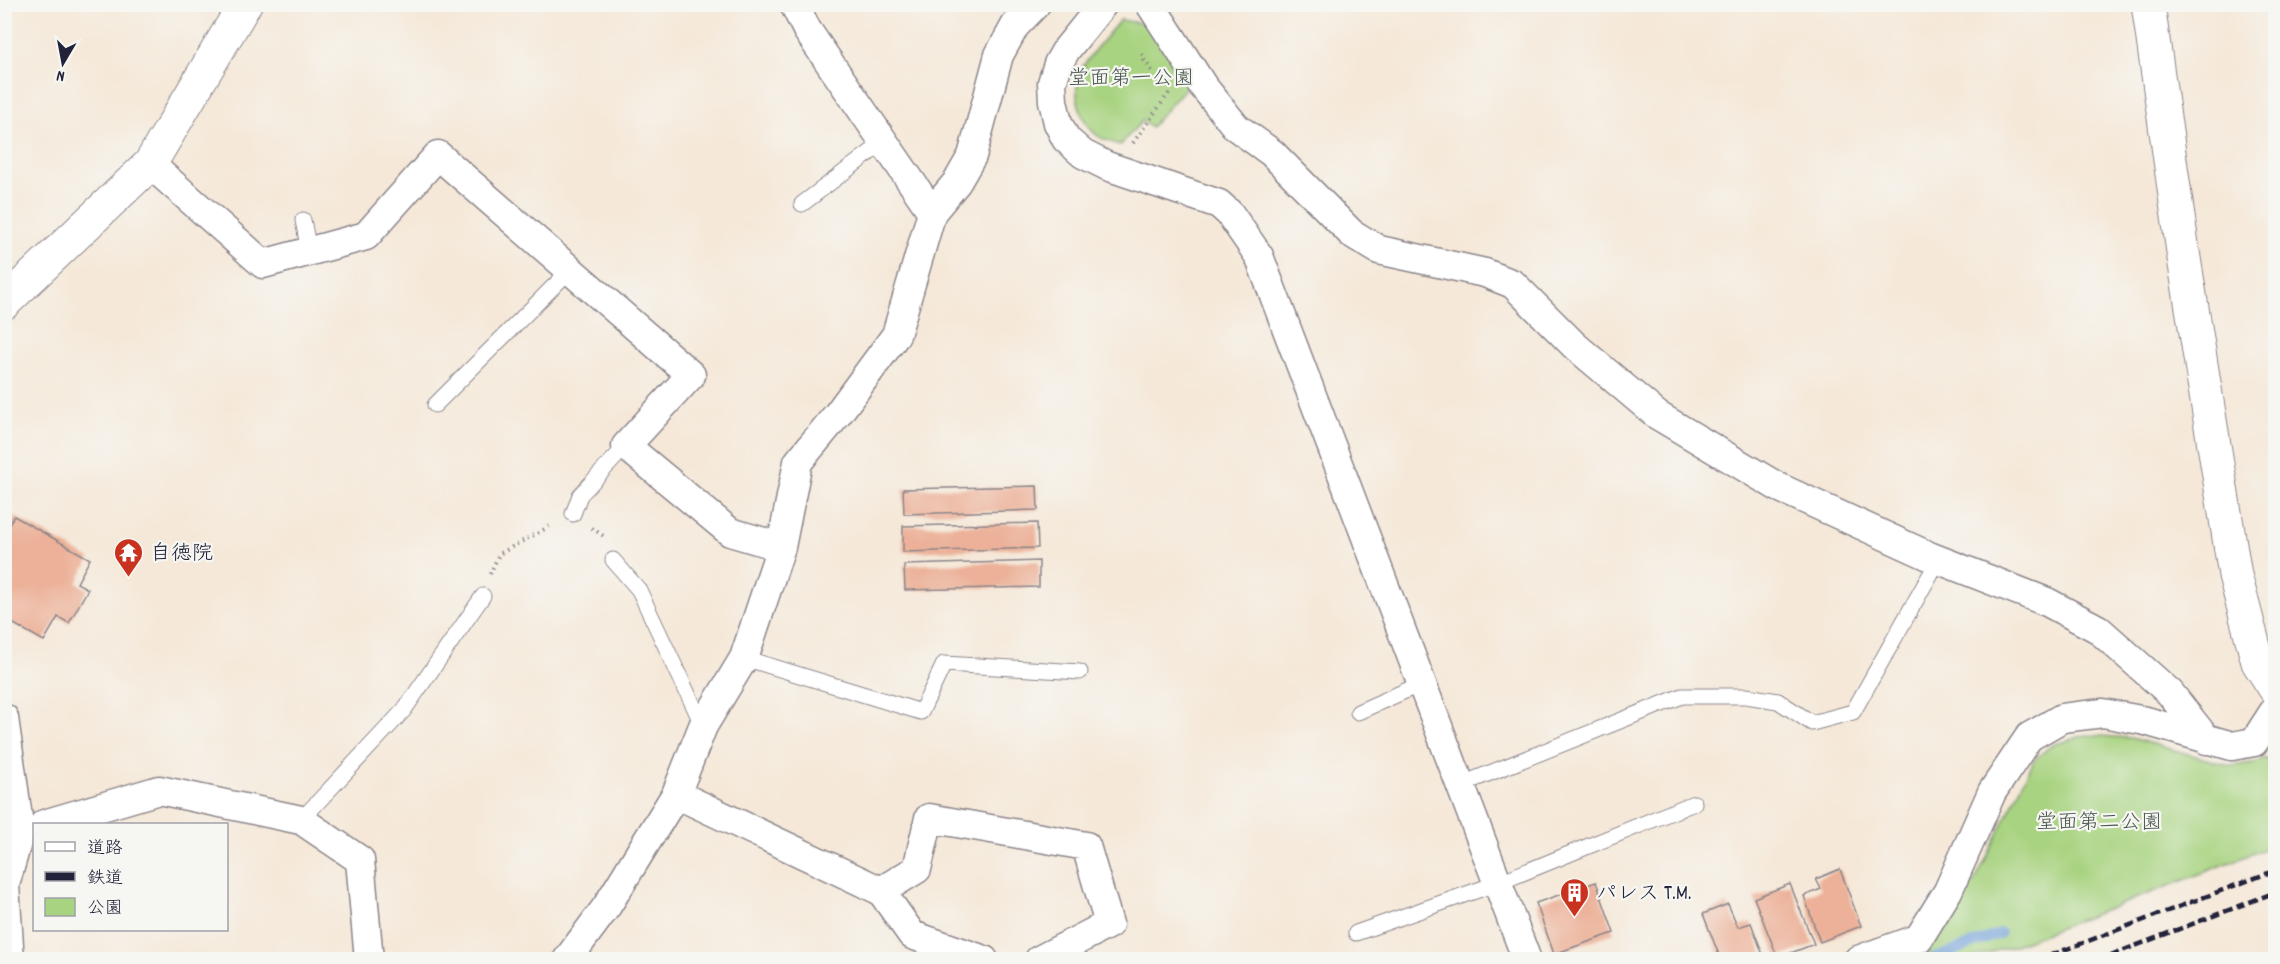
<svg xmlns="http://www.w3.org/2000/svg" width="2280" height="964" font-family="Dekko,'Klee One',sans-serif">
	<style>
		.green { fill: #a8d380; stroke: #657a5e; stroke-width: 1.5 }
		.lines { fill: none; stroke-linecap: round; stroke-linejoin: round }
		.stream { stroke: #709ed8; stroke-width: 10 }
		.building { fill: #ecb198 }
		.service-casing { stroke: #8c858a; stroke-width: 17 }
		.minor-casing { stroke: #8c858a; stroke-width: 31 }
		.tertiary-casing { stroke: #8c858a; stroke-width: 35 }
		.path { stroke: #8c858a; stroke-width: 4; stroke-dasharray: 1.5 4.5; stroke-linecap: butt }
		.service { stroke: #fff; stroke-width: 15 }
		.minor { stroke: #fff; stroke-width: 28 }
		.tertiary { stroke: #fff; stroke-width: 33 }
		.rail { stroke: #22223b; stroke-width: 4.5; stroke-dasharray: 9 4.5; stroke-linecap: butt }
		.labels { text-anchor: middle; stroke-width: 4.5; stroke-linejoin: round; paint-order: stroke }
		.park-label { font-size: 21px; fill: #4a5750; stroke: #f6f6f2 }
		.poi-label { font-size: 21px; fill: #22223b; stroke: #f6f6f2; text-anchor: start }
	</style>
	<rect width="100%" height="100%" fill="#f6f6f2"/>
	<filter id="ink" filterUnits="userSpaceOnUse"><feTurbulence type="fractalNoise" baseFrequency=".0167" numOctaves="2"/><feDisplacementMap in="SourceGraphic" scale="12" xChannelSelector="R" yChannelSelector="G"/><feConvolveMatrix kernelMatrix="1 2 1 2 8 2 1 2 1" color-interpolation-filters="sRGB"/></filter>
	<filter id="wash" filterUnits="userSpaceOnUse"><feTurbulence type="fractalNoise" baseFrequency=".008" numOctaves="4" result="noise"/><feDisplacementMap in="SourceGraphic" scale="24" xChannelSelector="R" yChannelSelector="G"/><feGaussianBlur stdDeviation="1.35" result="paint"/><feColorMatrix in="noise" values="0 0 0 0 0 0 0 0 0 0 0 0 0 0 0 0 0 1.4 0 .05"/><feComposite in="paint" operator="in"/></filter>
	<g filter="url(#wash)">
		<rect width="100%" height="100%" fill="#f5e8d8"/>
		<path class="green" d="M1120,20L1148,24L1189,84L1151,127L1142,121L1120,145C1113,143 1105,141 1098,136C1080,123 1070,88 1082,68C1092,51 1107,36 1120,20Z
			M2086,735L2131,738L2231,766L2258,762L2265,758L2275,766V845L2010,947L1968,959H1924L1977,877L2034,760L2052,745Z"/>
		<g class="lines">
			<path class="stream" d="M1930,960L2001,933"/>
		</g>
		<g id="blocks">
			<path class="building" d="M1037,486L1038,510L904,514L903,489Z
				M14,516L90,559L77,583L88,589L69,623L58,617L44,641L5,619V533Z
				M1037,523L1038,548L903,552V526Z
				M1039,561V587L905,590L904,565Z
				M1840,869L1861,926L1820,942L1804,896L1821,889L1816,879Z
				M1596,882L1614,933L1554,954L1536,903Z
				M1790,884L1814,944L1778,958L1754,898Z
				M1728,904L1738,927L1751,923L1765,960H1721L1703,914Z"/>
		</g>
	</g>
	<g filter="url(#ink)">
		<use href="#blocks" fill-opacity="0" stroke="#8c858a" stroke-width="1.5"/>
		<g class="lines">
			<defs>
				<path id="service" d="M802,204L884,142
					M303,220L309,251
					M435,405L570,270
					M573,514L580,495L626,446
					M613,560L639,590L703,726
					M744,658L921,712L944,664L1080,672
					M1358,712L1423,683
					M1460,785L1682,696H1746L1778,701L1812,723L1853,712L1939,559
					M301,820L404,710L483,596
					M1356,933L1498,883L1694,803"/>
				<path id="minor" d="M1103,4L1066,50L1058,64L1052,83L1053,101L1058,123L1066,139L1083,154L1107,166L1219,204L1230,214L1259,256L1527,960
					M1150,4L1203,86L1236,127L1272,153L1351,233L1379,250L1485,273L1513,284L1574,345L1657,415L1778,487L1929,556L2047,602L2098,629L2170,693L2207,740
					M150,164L263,264L366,236L438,155L691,375L626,446L730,532L781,547
					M932,212L957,182L972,156L999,55L1015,26L1036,4
					M4,718L20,832L5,885L10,960
					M676,794L881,891L912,935L984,960
					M44,824L159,790L301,820L360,860L369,960
					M881,891L917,869L929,818L1086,846L1109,924L1039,960
					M567,960L607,906L676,794L703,726L744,658L781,547L798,462L837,415L896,335L932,212L807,30L794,4
					M1858,960L1919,938L1948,891L1992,792L2029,737L2062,718L2103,713L2146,721L2232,746L2254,742L2276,708"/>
				<path id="tertiary" d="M2148,4L2183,252L2235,575L2258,662L2276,690
					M4,303L150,164L245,4"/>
			</defs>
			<use href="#service" class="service-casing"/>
			<use href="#minor" class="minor-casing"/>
			<use href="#tertiary" class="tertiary-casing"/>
			<path class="path" d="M1142,54L1144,60L1152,71
				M1133,143L1169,93
				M592,528L605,537
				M490,574L499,554L552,525"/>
			<use href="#service" class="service"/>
			<use href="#minor" class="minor"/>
			<use href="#tertiary" class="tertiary"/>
			<path class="rail" d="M2038,960L2276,870
				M2098,960L2276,892"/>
		</g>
	</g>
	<defs>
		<symbol id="temple-pin" viewBox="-11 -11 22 30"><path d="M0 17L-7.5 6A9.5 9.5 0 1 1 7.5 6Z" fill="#c8321e" stroke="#f6f6f2"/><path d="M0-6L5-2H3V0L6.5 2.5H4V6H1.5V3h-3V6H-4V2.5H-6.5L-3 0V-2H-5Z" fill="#fff"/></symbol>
		<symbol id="building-pin" viewBox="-11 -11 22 30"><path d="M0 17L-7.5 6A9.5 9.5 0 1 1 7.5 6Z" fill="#c8321e" stroke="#f6f6f2"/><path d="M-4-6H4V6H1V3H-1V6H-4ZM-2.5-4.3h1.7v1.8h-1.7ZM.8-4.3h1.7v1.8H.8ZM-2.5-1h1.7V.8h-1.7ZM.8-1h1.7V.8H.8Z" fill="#fff"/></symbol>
	</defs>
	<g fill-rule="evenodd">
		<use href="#temple-pin" x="112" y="536" width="33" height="45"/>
		<use href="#building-pin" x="1558" y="876" width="33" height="45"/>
	</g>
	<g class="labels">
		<g class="park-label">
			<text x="1131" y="84">堂面第一公園</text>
			<text x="2099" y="828">堂面第二公園</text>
		</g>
		<g class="poi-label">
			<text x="150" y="559">自徳院</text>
			<text x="1596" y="899">パレス T.M.</text>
		</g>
	</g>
	<rect width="2280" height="964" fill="none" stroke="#f6f6f2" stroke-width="24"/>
	<rect x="33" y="823" width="195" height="108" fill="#f6f6f2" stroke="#a1a1a9" stroke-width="1.5"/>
	<rect x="45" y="842" width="30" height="9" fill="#ffffff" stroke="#a1a1a9" stroke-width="1.5"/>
	<text x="87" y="853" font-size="18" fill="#22223b">道路</text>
	<rect x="45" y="872" width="30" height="9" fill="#22223b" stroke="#a1a1a9" stroke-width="1.5"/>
	<text x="87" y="883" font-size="18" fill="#22223b">鉄道</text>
	<rect x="45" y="898" width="30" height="18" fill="#a8d380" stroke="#a1a1a9" stroke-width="1.5"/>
	<text x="87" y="913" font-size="18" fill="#22223b">公園</text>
	<g transform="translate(63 63) rotate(190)" stroke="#f6f6f2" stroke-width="4.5" paint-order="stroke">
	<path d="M0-4.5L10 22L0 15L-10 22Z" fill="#22223b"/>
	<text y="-9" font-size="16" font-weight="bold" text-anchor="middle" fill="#22223b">N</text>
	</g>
</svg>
